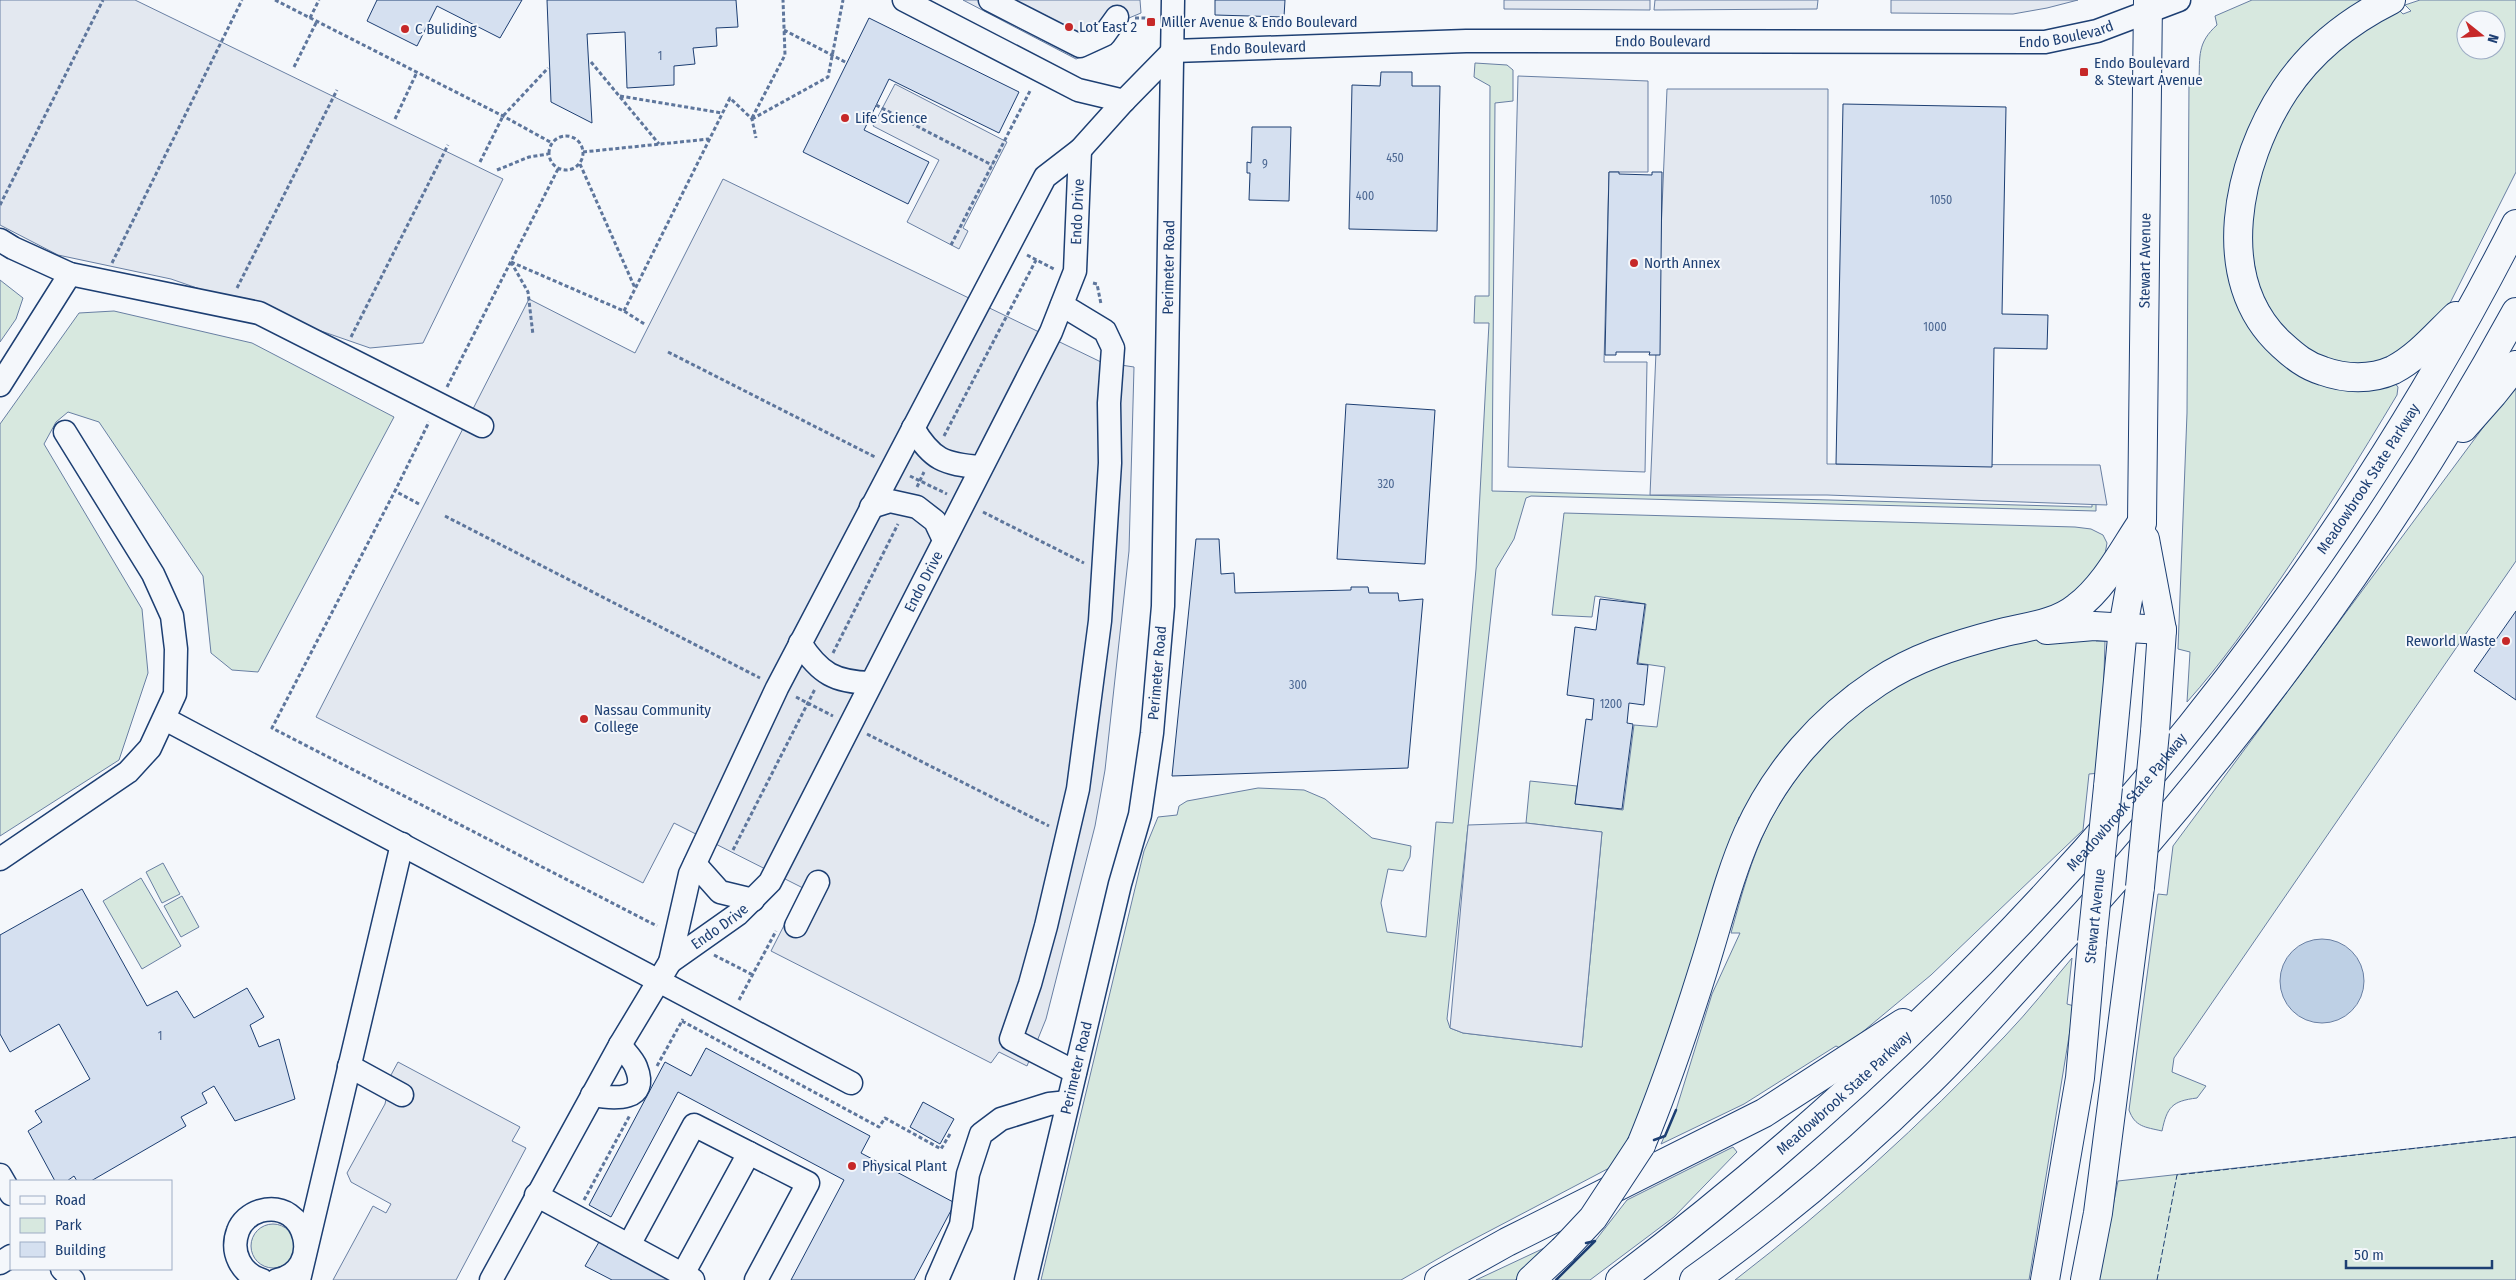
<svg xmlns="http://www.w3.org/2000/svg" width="2516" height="1280" font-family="'Fira Sans Condensed',sans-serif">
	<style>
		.green { fill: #d7e8df; stroke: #687fa3; fill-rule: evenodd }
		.parking { fill: #e3e8f0; stroke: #687fa3 }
		.water { fill: #bed0e5; stroke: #687fa3 }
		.building { fill: #d5e0f0; stroke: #1d3f73 }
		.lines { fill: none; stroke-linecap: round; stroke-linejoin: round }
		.minor-casing { stroke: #1d3f73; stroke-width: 25 }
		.major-casing { stroke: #1d3f73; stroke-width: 30 }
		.highway-casing { stroke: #1d3f73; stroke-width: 30 }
		.path { stroke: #5e769c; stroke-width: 3; stroke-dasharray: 4 2.5; stroke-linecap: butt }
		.minor { stroke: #f4f7fb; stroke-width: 22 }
		.major { stroke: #f4f7fb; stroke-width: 28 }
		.highway { stroke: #f4f7fb; stroke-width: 28 }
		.major-bridge-casing { stroke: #1d3f73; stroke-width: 30; stroke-linecap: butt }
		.highway-bridge-casing { stroke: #1d3f73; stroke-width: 30; stroke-linecap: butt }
		.major-bridge { stroke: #f4f7fb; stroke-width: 28 }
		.highway-bridge { stroke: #f4f7fb; stroke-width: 28 }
		.fence { stroke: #1d3f73; stroke-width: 1; stroke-dasharray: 6 2.5; stroke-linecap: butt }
		.wall { stroke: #1d3f73; stroke-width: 2.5 }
		.poi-dot { fill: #c62828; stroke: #f4f7fb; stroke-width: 2 }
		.labels { text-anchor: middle; stroke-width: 4; stroke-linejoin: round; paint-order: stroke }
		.number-label { font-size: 12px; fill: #4b6792 }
		.poi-label { font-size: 15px; fill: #1d3f73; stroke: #f4f7fb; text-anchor: start }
		.street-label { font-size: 15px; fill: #1d3f73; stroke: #f4f7fb }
	</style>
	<rect width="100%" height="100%" fill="#f4f7fb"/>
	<path class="green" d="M2252,0H2376L2321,36L2234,209L2279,352L2393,381L2398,387L2397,395C2360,457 2322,518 2281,578C2251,621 2222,663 2187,702L2190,652L2178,649L2187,413L2189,82L2199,81C2200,56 2197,43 2217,25L2215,16Z
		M2420,0H2516V172L2446,311L2406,355L2350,367L2317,357L2281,329L2258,286L2249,234L2256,181L2271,135L2299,89L2334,52L2367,26L2398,9L2403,14L2411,11L2405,5ZM2466,20H2496V50H2466Z
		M1475,63L1507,65L1513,70V101L1495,103L1492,491L2092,507V498L2096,496V511L1531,496L1526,498L1514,539L1496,569L1447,1019L1450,1028L1463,1033L1582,1047L1602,832L1526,823L1530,781L1577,786L1575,804L1623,810L1634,725L1657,727L1665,667L1638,663L1646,604L1595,596L1592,617L1552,615L1564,513L2075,527L2091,529L2103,535L2107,543L2103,565L2071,607L1927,642L1747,818L1739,817L1650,1099L1615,1165L1455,1249L1401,1280H1041L1144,851L1158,817L1177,815L1179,806L1187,801L1258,788L1304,790L1325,799L1372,838L1411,846L1410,857L1403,871L1388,869L1381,903L1387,932L1426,937L1436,822L1453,823L1476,569L1489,323H1474L1475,296H1489L1490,86L1474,77Z
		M0,280L23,298L16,319L0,342Z
		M114,311L252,343L394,417L258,672L232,670L211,653L203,576L99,422L68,412L56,422L44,444L142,609L148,673L119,760L0,836V424L79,313Z
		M2516,383V561L2174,1058L2172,1072L2206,1086L2197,1098C2172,1101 2167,1107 2162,1131C2145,1127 2135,1127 2129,1110L2158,894L2167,895L2173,846Z
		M2094,632L2096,641H2105L2101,773L2089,774L2083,830L1931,975L1842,1049L1836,1046L1744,1104L1661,1144L1676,1110L1712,994L1740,933H1731C1741,897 1751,859 1768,825C1789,784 1825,736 1863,708C1893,685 1932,667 1967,654C2008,640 2052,637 2094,632Z
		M163,863L180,894L162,903L146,872Z
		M141,878L181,946L142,969L103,901Z
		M182,896L199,927L181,937L164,906Z
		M2072,958L2067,1004L2074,1006L2029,1280H1735C1831,1206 1922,1124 2005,1036C2029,1011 2050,984 2072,958Z
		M2516,1137V1280H2098L2118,1181Z
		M1733,1147L1737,1152L1674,1217L1590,1280H1556L1595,1241L1627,1200Z
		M251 1246a22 22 0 1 1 44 0a22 22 0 1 1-44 0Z
		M1555,1243L1515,1280H1476Z"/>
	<path class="parking" d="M0,0H135L503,179L423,343L370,348L171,279L58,255L0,225Z
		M963,0H1140L1141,13L1129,18L1116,36L1097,51L1076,59Z
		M1504,0H1650V10L1504,9Z
		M1655,0H1818L1817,9L1654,10Z
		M1891,0H2078L2047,8L2013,14L1891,13Z
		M1518,76L1648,81V172H1609L1604,362H1647L1645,472L1508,467Z
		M895,84L1007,142L963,228L968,231L959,249L907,222L939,160L873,126Z
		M1667,89H1828L1827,464L2100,465L2107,505L1827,495H1650Z
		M723,179L1101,362L1134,367L1129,551L1105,770L1095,826L1046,1019L1027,1066L999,1052L991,1063L771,951L803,888L674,823L643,883L316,717L529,299L635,353Z
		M1526,823L1602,832L1582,1047L1463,1033L1450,1028L1468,825Z
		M398,1062L520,1127L512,1141L526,1148L456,1280H333L373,1206L386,1213L391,1204L351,1182L347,1173L385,1104L391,1075Z"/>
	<path class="water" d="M2280 981a42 42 0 1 1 84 0a42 42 0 1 1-84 0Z"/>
	<path class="building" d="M377,0H522L500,38L437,6L417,46L367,21Z
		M547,0H736L738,27L716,28L717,46L693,48L695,64L674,66V85L627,88L625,32L587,34L592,123L551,102Z
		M1215,0H1285L1284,17L1215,15Z
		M869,18L1019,92L999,133L889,79L864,130L929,162L908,204L803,152Z
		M1381,72H1412V86H1440L1437,231L1349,229L1352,85L1380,86Z
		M1843,104L2006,107L2002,314L2048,315L2047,349L1994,348L1992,467L1836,464Z
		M1252,127H1291L1289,201L1249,200L1250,173H1247V162L1251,163Z
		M1609,172H1619V174L1652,175V172H1662L1660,355H1649L1650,352H1616V355H1605Z
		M1346,404L1435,410L1425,564L1337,559Z
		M1196,539H1219L1221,574L1234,573L1235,593L1351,590V587H1368L1369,593H1398L1399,601L1423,599L1408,768L1172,776Z
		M1600,599L1645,604L1637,664L1648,665L1644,705L1629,703L1627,723L1633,724L1622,809L1575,804L1586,719L1592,720L1594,699L1567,695L1575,627L1596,630Z
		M2516,611V700L2474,671Z
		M82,889L147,1006L177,991L194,1018L247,988L264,1017L250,1025L259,1047L279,1039L295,1099L235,1121L214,1086L202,1093L207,1103L181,1117L186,1126L91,1181H77L74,1176L67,1181H55L28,1131L42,1122L35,1111L90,1079L59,1024L10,1052L0,1034V935Z
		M706,1048L870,1136L861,1153L955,1203L914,1280H791L844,1180L678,1092L611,1217L589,1205L665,1062L691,1076Z
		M923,1102L954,1119L940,1144L910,1127Z
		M599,1242L670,1280H612L585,1266Z"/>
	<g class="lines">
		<defs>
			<g id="minor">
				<path d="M904,0L1078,90L1124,101"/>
				<path d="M990,0L1080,46L1104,35L1117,17"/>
				<path id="s1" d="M1173,51L1466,41L2045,42L2097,31L2179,0"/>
				<path d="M0,240L13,248L70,274L259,313L482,426"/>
				<path d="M1062,305L1105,331L1113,348L1109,403L1110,463L1100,621L1078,789L1046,926L1030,984L1011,1039L1075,1072"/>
				<path d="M0,385L70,274"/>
				<path d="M913,428C932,460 944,464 980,467"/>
				<path d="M871,507L890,501L917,507L935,521L944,540"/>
				<path d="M800,643C820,674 835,682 871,683"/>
				<path d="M165,719L851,1083"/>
				<path d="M0,859L128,772L150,748L175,694L176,649L172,616L153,574L65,432"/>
				<path d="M695,864L720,892L753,900"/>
				<path d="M796,926L818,882"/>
				<path id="s2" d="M670,962L738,914L770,882L1051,332L1075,271L1080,150"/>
				<path d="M349,1066L402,1095"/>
				<path d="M592,1095C614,1099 650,1102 636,1067C633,1059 625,1052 620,1045"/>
				<path d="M0,1175L11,1194"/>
				<path d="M536,1195L693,1280"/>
				<path d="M629,1245L694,1125L808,1183L756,1280"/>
				<path d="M0,1263L11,1256"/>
				<path d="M62,1269L73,1280"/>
				<path d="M683,1274L749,1153"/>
				<path d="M262,1280C241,1274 230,1252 238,1231C241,1222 250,1214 260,1211C308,1198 324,1271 277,1280"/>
				<path d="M299,1280L402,844"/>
				<path d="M491,1280L620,1045L670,962L690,874L777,688L1045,177L1080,150L1124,101L1173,51"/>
				<path d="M937,1280L961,1225L968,1174L981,1134L1001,1119L1049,1104L1068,1102"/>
				<path id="s3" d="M1026,1280L1120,884L1140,815L1152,733L1163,606L1173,0"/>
			</g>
			<g id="major">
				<path d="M2145,539L2162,630L2155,732"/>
				<path id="s4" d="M2108,787L2123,627L2142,522L2148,0"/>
				<path d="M2045,1280L2080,1078L2092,942"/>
				<path d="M2085,1280L2098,1213L2140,887"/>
			</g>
			<g id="highway">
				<path d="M2391,0C2349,21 2311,51 2285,90C2238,161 2210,280 2282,345C2294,356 2306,366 2323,371C2345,379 2371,380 2393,370C2418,357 2436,335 2456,316"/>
				<path d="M2463,428L2493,394L2516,365"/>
				<path d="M2047,630L2094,626L2162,630"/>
				<path d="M1641,1145C1665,1087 1685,1028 1704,967C1718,923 1729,876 1748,833C1776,771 1822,719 1878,682C1914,658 1955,645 1997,634C2023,627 2055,625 2077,607C2105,586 2123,550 2142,522"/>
				<path d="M1439,1280L1507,1242L1764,1113L1903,1023"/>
				<path d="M1531,1280L1563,1250"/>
				<path id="s5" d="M1620,1280C1990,999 2305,640 2516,224"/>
				<path d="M1694,1280C1778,1220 1857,1153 1930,1081C1968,1044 2003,1003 2039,964C2226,763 2384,553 2516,312"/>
			</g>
		</defs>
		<use href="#minor" class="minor-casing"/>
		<use href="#major" class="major-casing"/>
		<use href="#highway" class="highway-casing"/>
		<path class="path" d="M275,0L503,116L552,143
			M310,18L319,0
			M1135,18H1152
			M1200,25H1208
			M784,30L847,63
			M591,62L659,144
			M294,67L317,21
			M620,96L722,113
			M876,105L992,165
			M752,118L785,55L783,0
			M395,119L417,72
			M752,119L828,77L843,0
			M549 153a17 17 0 1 1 34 0a17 17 0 1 1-34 0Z
			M583,152L709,139
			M480,162L503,116L548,68
			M580,164L635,288
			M497,170L529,157L548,154
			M0,205L103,0
			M951,245L1031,89
			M1027,255L1054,269
			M511,262L624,311L646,325
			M511,262L528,292L533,335
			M112,263L242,0
			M1093,283L1097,284L1101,304
			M237,288L337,90
			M624,311L730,98L752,119L756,138
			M351,337L448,145
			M668,352L875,457
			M447,387L558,169
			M944,436L1036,260
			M910,476L947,494
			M917,487L924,472
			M396,489L272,728L657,926
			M419,504L395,491L429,422
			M983,512L1084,563
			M445,516L760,678
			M833,653L898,524
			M796,697L833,716
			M867,734L1049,826
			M733,850L815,689
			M714,955L753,975
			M739,1000L776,931
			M682,1021L879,1127L885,1118L941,1149L950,1134
			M657,1066L683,1019
			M584,1200L630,1115"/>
		<use href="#minor" class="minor"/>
		<use href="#major" class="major"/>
		<use href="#highway" class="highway"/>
		<defs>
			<path id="major-bridge" d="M2140,887L2155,732
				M2092,942L2108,787"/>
			<path id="highway-bridge" d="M1563,1250L1593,1218L1641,1145"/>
		</defs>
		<use href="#major-bridge" class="major-bridge-casing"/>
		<use href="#highway-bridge" class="highway-bridge-casing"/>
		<use href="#major-bridge" class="major-bridge"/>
		<use href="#highway-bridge" class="highway-bridge"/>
		<path class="fence" d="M2157,1280L2177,1175L2516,1137"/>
		<path class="wall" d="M1654,1140L1665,1136L1676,1110
			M1556,1280L1595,1241L1586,1243"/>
	</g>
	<g class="poi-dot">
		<rect x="1146" y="17" width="10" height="10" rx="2.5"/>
		<circle cx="1069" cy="27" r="5"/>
		<circle cx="405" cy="29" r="5"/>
		<rect x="2079" y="67" width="10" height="10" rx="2.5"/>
		<circle cx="845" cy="118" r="5"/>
		<circle cx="1634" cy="263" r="5"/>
		<circle cx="2506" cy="641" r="5"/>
		<circle cx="584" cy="719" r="5"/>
		<circle cx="852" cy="1166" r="5"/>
	</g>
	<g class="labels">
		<g class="number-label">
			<text x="660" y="60">1</text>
			<text x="1395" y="162">450</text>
			<text x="1265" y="168">9</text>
			<text x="1365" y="200">400</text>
			<text x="1941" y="204">1050</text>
			<text x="1935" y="331">1000</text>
			<text x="1386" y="488">320</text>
			<text x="1298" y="689">300</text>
			<text x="1611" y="708">1200</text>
			<text x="160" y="1040">1</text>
		</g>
		<g class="poi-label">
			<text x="1161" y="27">Miller Avenue &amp; Endo Boulevard</text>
			<text x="1079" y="32">Lot East 2</text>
			<text x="415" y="34">C Buliding</text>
			<text x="2094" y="68">Endo Boulevard<tspan x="2094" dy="17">&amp; Stewart Avenue</tspan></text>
			<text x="855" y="123">Life Science</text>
			<text x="1644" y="268">North Annex</text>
			<text x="2496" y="646" text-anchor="end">Reworld Waste</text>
			<text x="594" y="715">Nassau Community<tspan x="594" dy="17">College</tspan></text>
			<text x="862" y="1171">Physical Plant</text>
		</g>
		<g class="street-label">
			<text dy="5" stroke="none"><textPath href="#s1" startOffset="894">Endo Boulevard</textPath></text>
			<text dy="5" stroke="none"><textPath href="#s1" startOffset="490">Endo Boulevard</textPath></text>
			<text dy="5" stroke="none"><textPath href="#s1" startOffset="85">Endo Boulevard</textPath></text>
			<text dy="5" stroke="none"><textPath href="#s2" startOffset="871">Endo Drive</textPath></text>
			<text dy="5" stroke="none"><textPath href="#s4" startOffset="529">Stewart Avenue</textPath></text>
			<text dy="5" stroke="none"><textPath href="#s3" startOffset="1028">Perimeter Road</textPath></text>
			<text dy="5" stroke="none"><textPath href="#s5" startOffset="1102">Meadowbrook State Parkway</textPath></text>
			<text dy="5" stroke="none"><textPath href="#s2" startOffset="466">Endo Drive</textPath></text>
			<text dy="5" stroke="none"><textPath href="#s3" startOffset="622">Perimeter Road</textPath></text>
			<text dy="5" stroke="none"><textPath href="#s5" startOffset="698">Meadowbrook State Parkway</textPath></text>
			<text transform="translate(2095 916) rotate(-84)" y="5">Stewart Avenue</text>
			<text dy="5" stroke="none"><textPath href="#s2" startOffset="61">Endo Drive</textPath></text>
			<text dy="5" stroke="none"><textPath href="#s3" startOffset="218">Perimeter Road</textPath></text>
			<text dy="5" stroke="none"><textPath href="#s5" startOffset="292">Meadowbrook State Parkway</textPath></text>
		</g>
	</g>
	<rect x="10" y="1180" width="162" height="90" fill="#f4f7fb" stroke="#9eadc5"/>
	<rect x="20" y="1196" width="25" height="8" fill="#f4f7fb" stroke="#9eadc5"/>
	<text x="55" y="1205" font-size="15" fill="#1d3f73">Road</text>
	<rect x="20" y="1218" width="25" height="15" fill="#d7e8df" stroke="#9eadc5"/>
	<text x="55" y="1230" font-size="15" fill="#1d3f73">Park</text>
	<rect x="20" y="1242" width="25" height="15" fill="#d5e0f0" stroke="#9eadc5"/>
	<text x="55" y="1255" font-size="15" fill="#1d3f73">Building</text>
	<g transform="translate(2481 35) rotate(107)"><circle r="24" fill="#f4f7fb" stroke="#9eadc5"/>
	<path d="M0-4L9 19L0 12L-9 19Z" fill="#c62828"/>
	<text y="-8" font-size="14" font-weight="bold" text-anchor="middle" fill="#1d3f73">N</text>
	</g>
	<path d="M2346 1260v8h146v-8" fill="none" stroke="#1d3f73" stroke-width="2.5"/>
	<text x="2354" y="1260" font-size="15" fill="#1d3f73" stroke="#f4f7fb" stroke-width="4" paint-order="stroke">50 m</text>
</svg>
